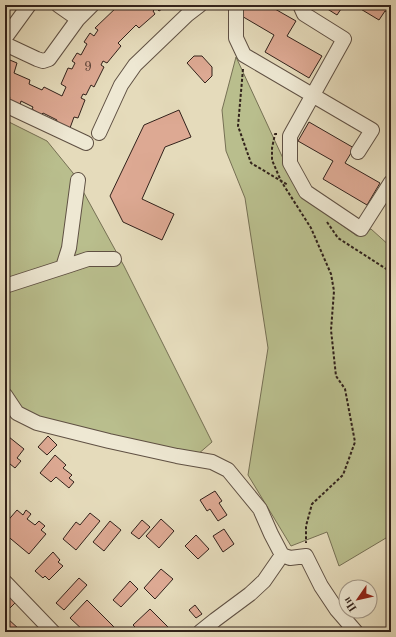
<svg xmlns="http://www.w3.org/2000/svg" width="396" height="637" font-family="'Old Standard TT',serif">
	<style>
		.green { fill: #b9be8d; stroke: #767054 }
		.building { fill: #dda993; stroke: #32221b }
		.lines { fill: none; stroke-linecap: round; stroke-linejoin: round }
		.minor-casing { stroke: #5f5043; stroke-width: 16 }
		.path { stroke: #32221b; stroke-width: 2; stroke-dasharray: 3 2; stroke-linecap: butt }
		.minor { stroke: #eee8d3; stroke-width: 14 }
		.labels { text-anchor: middle; stroke-width: 3; stroke-linejoin: round; paint-order: stroke }
		.number-label { font-size: 14px; fill: #5d4439 }
	</style>
	<rect width="100%" height="100%" fill="#e5dbbb"/>
	<filter id="stains"><feTurbulence type="fractalNoise" baseFrequency=".005" numOctaves="4"/><feColorMatrix values="0 0 0 0 .2 0 0 0 0 .09 0 0 0 0 .02 0 0 0 .5 -.17"/></filter>
	<radialGradient id="worn" r=".72"><stop offset=".6" stop-color="#630" stop-opacity="0"/><stop offset="1" stop-color="#630" stop-opacity=".3"/></radialGradient>
	<path class="green" d="M236,57L300,195L357,236L371,229L391,247V535L339,566L327,532L291,546L248,475L268,348L245,198L226,151L222,110Z
		M5,120L47,141L73,173L124,266L212,442L197,455L47,424L19,408L5,386Z"/>
	<path class="building" d="M119,5H168L159,11L156,8L153,11L155,14L139,28L136,25L118,43L121,46L107,63L103,61L101,65L104,67L94,87L91,85L86,95L83,94L81,98L85,100L78,118L74,117L70,128L56,122L57,120L43,113L41,115L32,109L33,107L21,101L20,105L8,100L10,97L5,95V58L17,63L14,73L30,80L29,84L42,90L44,87L62,96L66,87L61,84L68,68L72,69L75,63L72,61L77,53L81,55L87,44L84,42L90,33L94,36L98,30L95,28Z
		M245,5H268L296,21L287,36L322,56L309,78L265,52L274,35L240,15Z
		M321,5H335L341,9L337,15Z
		M354,5H391V15L385,11L379,20Z
		M194,56H202L212,67V76L205,83L187,63Z
		M179,110L191,137L165,147L142,199L174,214L162,240L123,222L110,196L144,125Z
		M309,122L354,148L345,163L380,183L367,205L323,179L333,161L298,141Z
		M48,436L57,445L47,455L38,447Z
		M9,437L24,449L17,458L21,461L15,468L5,460V442Z
		M55,455L66,465L63,468L72,475L69,478L74,482L69,488L56,477L51,482L40,473Z
		M215,491L222,501L219,503L227,515L218,521L210,509L207,511L200,500Z
		M17,510L23,515L26,510L31,514L27,519L35,525L39,521L45,526L41,530L46,534L29,554L5,534V524Z
		M90,513L100,521L76,550L63,539L76,522L80,525Z
		M161,519L174,531L159,548L146,536Z
		M142,520L150,527L139,539L131,533Z
		M110,521L121,530L104,551L93,542Z
		M224,529L234,544L223,552L213,536Z
		M196,535L209,549L198,559L185,546Z
		M53,552L60,560L58,562L63,566L49,580L45,576L43,578L35,571Z
		M161,569L173,579L155,599L144,588Z
		M79,578L87,585L64,610L56,603Z
		M130,581L138,589L121,607L113,600Z
		M5,589L17,601L5,613Z
		M87,600L114,627L109,632H85L70,618Z
		M195,605L202,614L196,618L189,610Z
		M150,609L168,627L163,632H140L133,625Z
		M7,618L20,630L19,632H5V620Z"/>
	<g class="lines">
		<defs>
			<path id="minor" d="M58,5L78,19
				M236,5V38L244,55L372,130L358,152
				M300,5L304,14L344,39L290,136V163L306,192L361,229L391,182
				M5,38L29,5
				M5,44L37,59L43,61L49,59L78,19L92,5
				M5,105L86,143
				M99,133L121,85L135,65L187,15L200,5
				M63,267L69,248L78,180
				M5,286L70,265L88,259H114
				M5,395L17,413L37,423L109,441L177,456L212,462L228,470L260,509L271,534L282,555
				M5,582L53,632
				M200,632L215,620L250,594L264,581L282,555L290,558L306,556L321,586L337,610L356,632"/>
		</defs>
		<use href="#minor" class="minor-casing"/>
		<path class="path" d="M243,69L238,126L251,163L288,185
			M277,134H275L272,148V160L281,181L311,228L331,274L334,291L331,330L336,376L345,389L355,442L343,475L312,504L306,526V543
			M327,222L338,238L391,272"/>
		<use href="#minor" class="minor"/>
	</g>
	<g class="labels">
		<g class="number-label">
			<text x="88" y="71">9</text>
		</g>
	</g>
	<rect width="396" height="637" fill="none" stroke="#e5dbbb" stroke-width="20"/>
	<rect x="6" y="6" width="384" height="625" fill="none" stroke="#32221b" stroke-width="2"/>
	<rect x="10" y="10" width="376" height="617" fill="none" stroke="#32221b"/>
	<g transform="translate(358 599) rotate(236)"><circle r="19" fill="#eee8d3" stroke="#a39989"/>
	<path d="M0-3L7 15L0 10L-7 15Z" fill="#8f2418"/>
	<text y="-6" font-size="11" font-weight="bold" text-anchor="middle" fill="#32221b">Пн</text>
	</g>
	<rect width="100%" height="100%" filter="url(#stains)"/>
	<rect width="100%" height="100%" fill="url(#worn)"/>
</svg>
